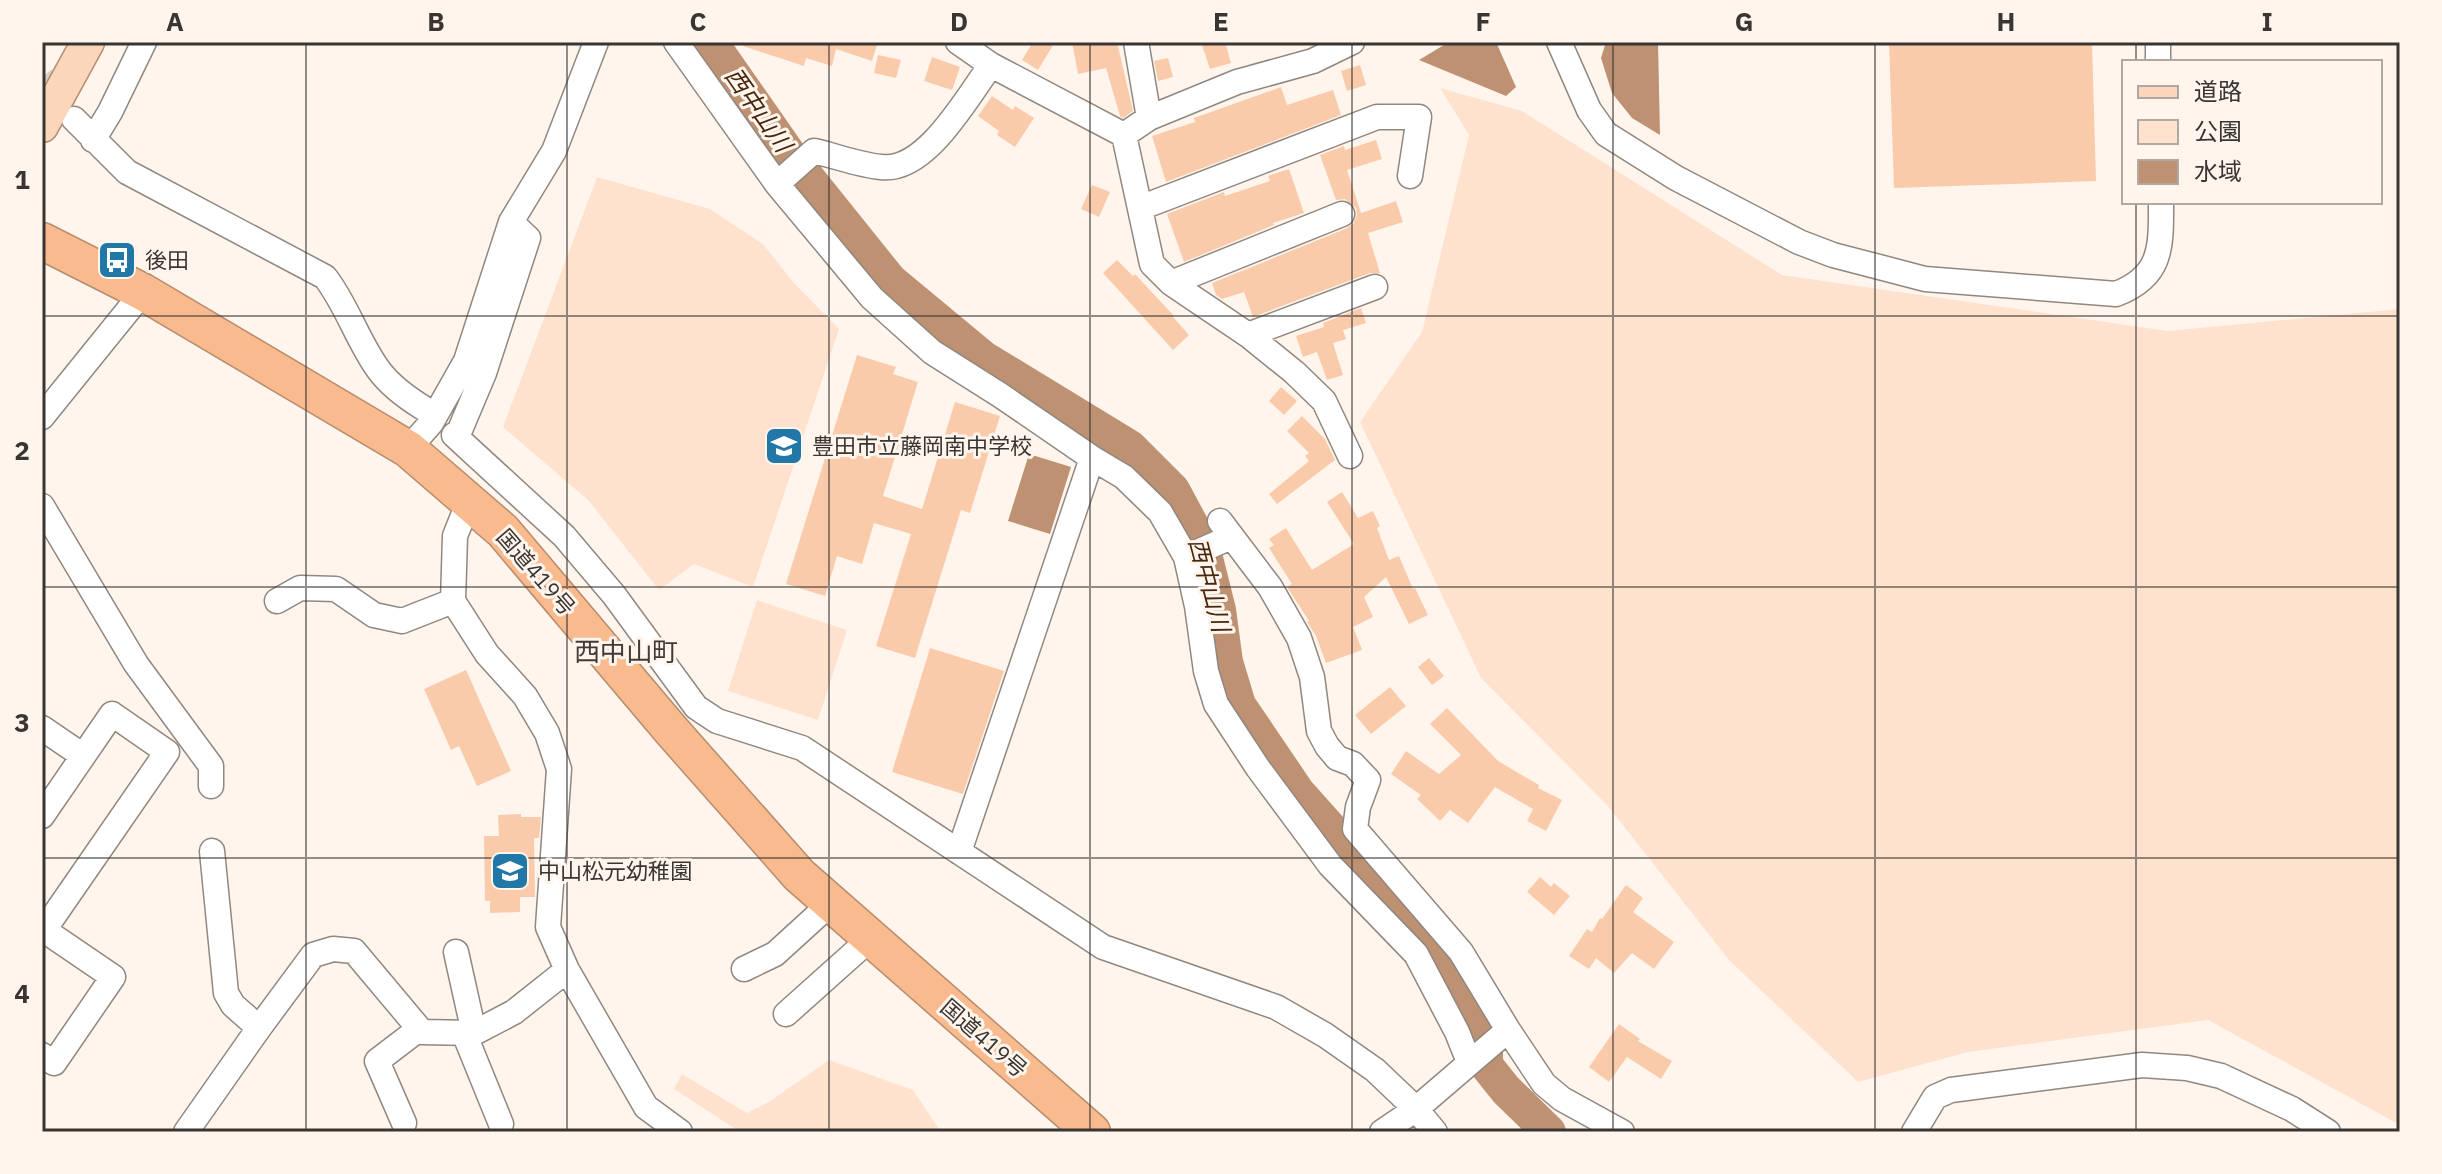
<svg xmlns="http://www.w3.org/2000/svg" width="2442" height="1174" font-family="'IBM Plex Sans','Noto Sans JP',sans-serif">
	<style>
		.green { fill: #ffe2ce }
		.water { fill: #bd9171 }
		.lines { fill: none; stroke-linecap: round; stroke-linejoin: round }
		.river { stroke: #bd9171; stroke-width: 34 }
		.building { fill: #facbaa }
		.minor-tunnel { stroke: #d7cfc8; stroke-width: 24; stroke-dasharray: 24 12; stroke-linecap: butt }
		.minor-casing { stroke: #908780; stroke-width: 27 }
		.major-casing { stroke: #b68c6e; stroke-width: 35 }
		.highway-casing { stroke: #b68c6e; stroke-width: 39 }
		.minor { stroke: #fff; stroke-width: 24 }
		.major { stroke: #fbd6bb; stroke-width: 32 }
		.highway { stroke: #f9bb8d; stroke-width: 36 }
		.grid { fill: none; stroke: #393533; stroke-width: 2; stroke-opacity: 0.55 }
		.labels { text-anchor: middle; stroke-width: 6; stroke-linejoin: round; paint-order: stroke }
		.poi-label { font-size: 22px; fill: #393533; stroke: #fff5ed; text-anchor: start }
		.street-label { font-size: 22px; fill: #393533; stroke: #fff5ed }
		.water-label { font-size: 24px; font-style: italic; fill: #45270d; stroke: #fff5ed }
		.quarter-label { font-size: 26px; fill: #423a34; stroke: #fff5ed }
		.neatline { fill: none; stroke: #393533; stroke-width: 3 }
		.grid-label { font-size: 26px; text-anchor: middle; font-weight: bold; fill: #393533 }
	</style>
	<rect width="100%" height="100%" fill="#fff5ed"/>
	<path class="green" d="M1440,88L1522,111L1782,275L2168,331L2400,309V1125L2208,1020L1968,1052L1858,1082L1729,960L1607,805L1481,678L1360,422L1422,332L1469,135Z
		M597,177L710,209L763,244L794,283L839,329L753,587L694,564L659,590L588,500L503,427Z
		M757,600L847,630L818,720L728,691Z
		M829,1060L913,1090L941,1132H740L674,1089L682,1074L747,1113L769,1102Z"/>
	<path class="water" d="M1449,42H1496L1516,87L1506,96L1419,60Z
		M1606,42H1658L1660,135L1632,118L1612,93L1601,58Z
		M1029,454L1071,467L1050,534L1008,521Z"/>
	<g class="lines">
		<path class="river" d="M711,42L792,158L890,280L984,358L1130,447L1173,490L1203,546L1219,610L1226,662L1239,705L1298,792L1397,903L1462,993L1486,1034V1065L1506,1090L1549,1132"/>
	</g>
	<path class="building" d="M744,42H878L872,61L836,49L832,66L806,58L804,66L743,46Z
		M1033,42H1055L1038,70L1022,60Z
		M1072,42H1117L1133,111L1123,118L1120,116L1106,68L1078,74Z
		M1201,42H1225L1231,63L1210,69Z
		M1889,42H2092L2096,181L1894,188Z
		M878,55L901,60L896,78L874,73Z
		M932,57L960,67L952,90L924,81Z
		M1168,58L1173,77L1158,81L1154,61Z
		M1360,65L1366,85L1347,91L1341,71Z
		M1281,87L1287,105L1333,90L1341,115L1166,182L1152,136L1195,122L1194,118Z
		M992,96L1013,110L1015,106L1034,118L1015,147L997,135L999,131L978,116Z
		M1376,140L1382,159L1347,170L1361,213L1396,201L1403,222L1368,233L1380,273H1370L1253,317L1244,292L1222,299L1216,295L1212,283L1345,229L1353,224L1357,215L1356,208L1345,199L1336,200L1320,155L1344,146L1345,150Z
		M1289,169L1304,213L1273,223L1274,225L1184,262L1167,214L1224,192L1225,196L1270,181L1268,176Z
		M1092,185L1110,192L1099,217L1081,209Z
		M1117,260L1133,276L1135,274L1174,316L1173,317L1189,335L1173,350L1103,273Z
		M1361,308L1366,323L1343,330L1346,339L1333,343L1343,375L1327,380L1317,352L1303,357L1296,336L1324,327L1323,323Z
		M857,355L896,367L893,374L918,382L883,496L922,509L955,402L1000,416L970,513L961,510L915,658L876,646L911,534L874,523L862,564L837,556L825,596L786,584Z
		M1281,387L1297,401L1284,415L1269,401Z
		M1302,416L1325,439L1335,460L1277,504L1269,494L1309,461L1305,456L1309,453L1287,431Z
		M1342,492L1358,518L1373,511L1380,526L1377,528L1389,560L1399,556L1413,589L1415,588L1428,615L1409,624L1386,577L1364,597L1373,617L1353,627L1362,650L1326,663L1316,636L1307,622L1309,621L1287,587L1292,584L1269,548L1274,545L1269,539L1286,528L1312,570L1354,544L1327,502Z
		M930,648L1004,671L963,794L892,772Z
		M1429,658L1444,676L1432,685L1418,667Z
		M466,670L511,771L477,786L459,746L451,750L424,689Z
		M1390,687L1406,706L1371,734L1355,715Z
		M1447,708L1498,761L1539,785L1538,788L1562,800L1546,831L1527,821L1533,809L1495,787L1468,823L1450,810L1440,821L1417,799L1421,795L1391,774L1406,751L1439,774L1461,755L1430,724Z
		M521,814V817H541L539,838H534L535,897H520V912L490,913V901H485L484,836H499L498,815Z
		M1540,877L1551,887L1554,883L1570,896L1554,915L1527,892Z
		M1626,885L1643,898L1633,912L1674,942L1654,969L1632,953L1614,973L1596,958L1589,969L1569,956L1587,929L1592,932L1600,918L1602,919Z
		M1619,1024L1640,1039L1638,1041L1672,1061L1661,1079L1627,1057L1609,1082L1589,1067Z"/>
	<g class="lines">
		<path class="minor-tunnel" d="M42,77L65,108"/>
		<defs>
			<path id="minor" d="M676,42L777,184L872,298L932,352L1000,395L1092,458L1124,477L1160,512L1186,557L1197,606L1206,671L1216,704L1258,768L1330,865L1416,954L1457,1032L1469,1062
				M958,42L991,65L1124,135L1149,118L1237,82L1313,61L1352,42
				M1136,42L1149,118
				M1559,42L1589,110L1606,134L1676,178L1799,242L1833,255L1925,279L2116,294C2163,276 2161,246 2161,202
				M2158,42V62
				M74,119L127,172L325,277C347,305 357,340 378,369C390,386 407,398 425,409
				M1124,135L1152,264L1171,283L1248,335L1294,372L1324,401L1350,456
				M93,140L110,112L144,42
				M777,184L814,151C836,156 859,165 881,167C926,173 967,97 991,65
				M1140,208L1377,117H1419L1410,176
				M1171,283L1342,214
				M1248,335L1375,287
				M42,417L143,292
				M454,435L564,536L614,595L696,707L717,721L802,748L1103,947L1276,1007L1325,1035L1375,1070L1416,1109L1435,1132
				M457,437L484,373L528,238L511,222
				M408,449L431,423L466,361L511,222L554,151L596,42
				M469,501L455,536L453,601L487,654L525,696L547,733L559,769L548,927L567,970L646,1107L680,1132
				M42,506L136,664L211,766V786
				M1220,521L1270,587L1299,638L1312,677L1319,731L1327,746L1337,758L1353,764L1368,780L1358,807L1355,829L1461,952L1508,1030L1544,1084L1562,1099L1622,1132
				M1186,557L1231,537
				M277,601L300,588L336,589L374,615L402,621L453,601
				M42,728L83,756
				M42,816L112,714L167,752L44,930L113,977L54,1063L42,1055
				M212,851L226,993L233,1005L259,1028
				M959,852L1092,458
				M456,952L474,1033
				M744,969L775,954L831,903
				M786,1014L871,938
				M464,1033L501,1124
				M404,1123L377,1061L419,1029
				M186,1132L259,1028L313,955L333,949L354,951L422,1032L474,1033L514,1012L567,970
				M1382,1132L1416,1109L1508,1030
				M1914,1132L1935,1097L1951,1090L2142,1065L2187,1068L2221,1076L2292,1109L2328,1132"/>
			<path id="major" d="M42,126L88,42"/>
			<path id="highway" d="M42,241L143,292L408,449L503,531L671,730L799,875L1092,1132"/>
		</defs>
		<use href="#minor" class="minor-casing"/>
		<use href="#major" class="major-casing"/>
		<use href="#highway" class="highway-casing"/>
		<use href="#minor" class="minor"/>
		<use href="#major" class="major"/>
		<use href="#highway" class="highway"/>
	</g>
	<path class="grid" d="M306,42V1132M567,42V1132M829,42V1132M1090,42V1132M1352,42V1132M1613,42V1132M1875,42V1132M2136,42V62M2136,202V1132M42,316H2400M42,587H2400M42,858H2400"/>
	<defs>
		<symbol id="bus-square" viewBox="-11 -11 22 22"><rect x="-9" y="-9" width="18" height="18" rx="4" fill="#2178a7" stroke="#fff5ed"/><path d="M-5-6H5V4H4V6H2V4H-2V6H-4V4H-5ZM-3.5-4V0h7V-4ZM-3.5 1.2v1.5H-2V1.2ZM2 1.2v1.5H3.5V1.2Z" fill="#fff"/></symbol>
		<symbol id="school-square" viewBox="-11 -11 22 22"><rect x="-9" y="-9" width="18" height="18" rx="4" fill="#2178a7" stroke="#fff5ed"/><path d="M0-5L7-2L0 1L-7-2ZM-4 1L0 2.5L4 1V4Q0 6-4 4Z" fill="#fff"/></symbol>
	</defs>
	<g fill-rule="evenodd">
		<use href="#bus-square" x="95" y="238" width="44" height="44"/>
		<use href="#school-square" x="762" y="424" width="44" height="44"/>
		<use href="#school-square" x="488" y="849" width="44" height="44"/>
	</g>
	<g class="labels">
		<g class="poi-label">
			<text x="145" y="268">後田</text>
			<text x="812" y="454">豊田市立藤岡南中学校</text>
			<text x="538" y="879">中山松元幼稚園</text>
		</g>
		<g class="street-label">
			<text transform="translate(536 572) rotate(49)" y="8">国道419号</text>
			<text transform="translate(984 1038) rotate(41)" y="8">国道419号</text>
		</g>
		<g class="water-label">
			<text transform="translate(758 110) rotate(55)" y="8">西中山川</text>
			<text transform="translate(1209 585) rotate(75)" y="8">西中山川</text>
		</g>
		<g class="quarter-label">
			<text x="626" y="661">西中山町</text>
		</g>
	</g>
	<rect width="2442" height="1174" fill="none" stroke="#fff5ed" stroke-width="88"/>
	<rect x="2122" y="60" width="260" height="144" fill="#fff5ed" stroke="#b0a8a3" stroke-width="2"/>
	<rect x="2138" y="86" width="40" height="12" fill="#fbd6bb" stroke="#b0a8a3" stroke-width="2"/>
	<text x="2194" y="100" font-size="24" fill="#393533">道路</text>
	<rect x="2138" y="120" width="40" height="24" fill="#ffe2ce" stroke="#b0a8a3" stroke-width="2"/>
	<text x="2194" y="140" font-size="24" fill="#393533">公園</text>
	<rect x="2138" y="160" width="40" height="24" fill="#bd9171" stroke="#b0a8a3" stroke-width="2"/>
	<text x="2194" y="180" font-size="24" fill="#393533">水域</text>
	<rect x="44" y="44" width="2354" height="1086" class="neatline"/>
	<g class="grid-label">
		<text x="175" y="31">A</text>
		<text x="436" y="31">B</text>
		<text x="698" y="31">C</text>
		<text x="959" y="31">D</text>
		<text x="1221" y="31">E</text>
		<text x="1483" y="31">F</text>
		<text x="1744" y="31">G</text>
		<text x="2006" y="31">H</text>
		<text x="2267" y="31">I</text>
		<text x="22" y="189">1</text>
		<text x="22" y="460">2</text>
		<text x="22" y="732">3</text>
		<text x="22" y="1003">4</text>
	</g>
</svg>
